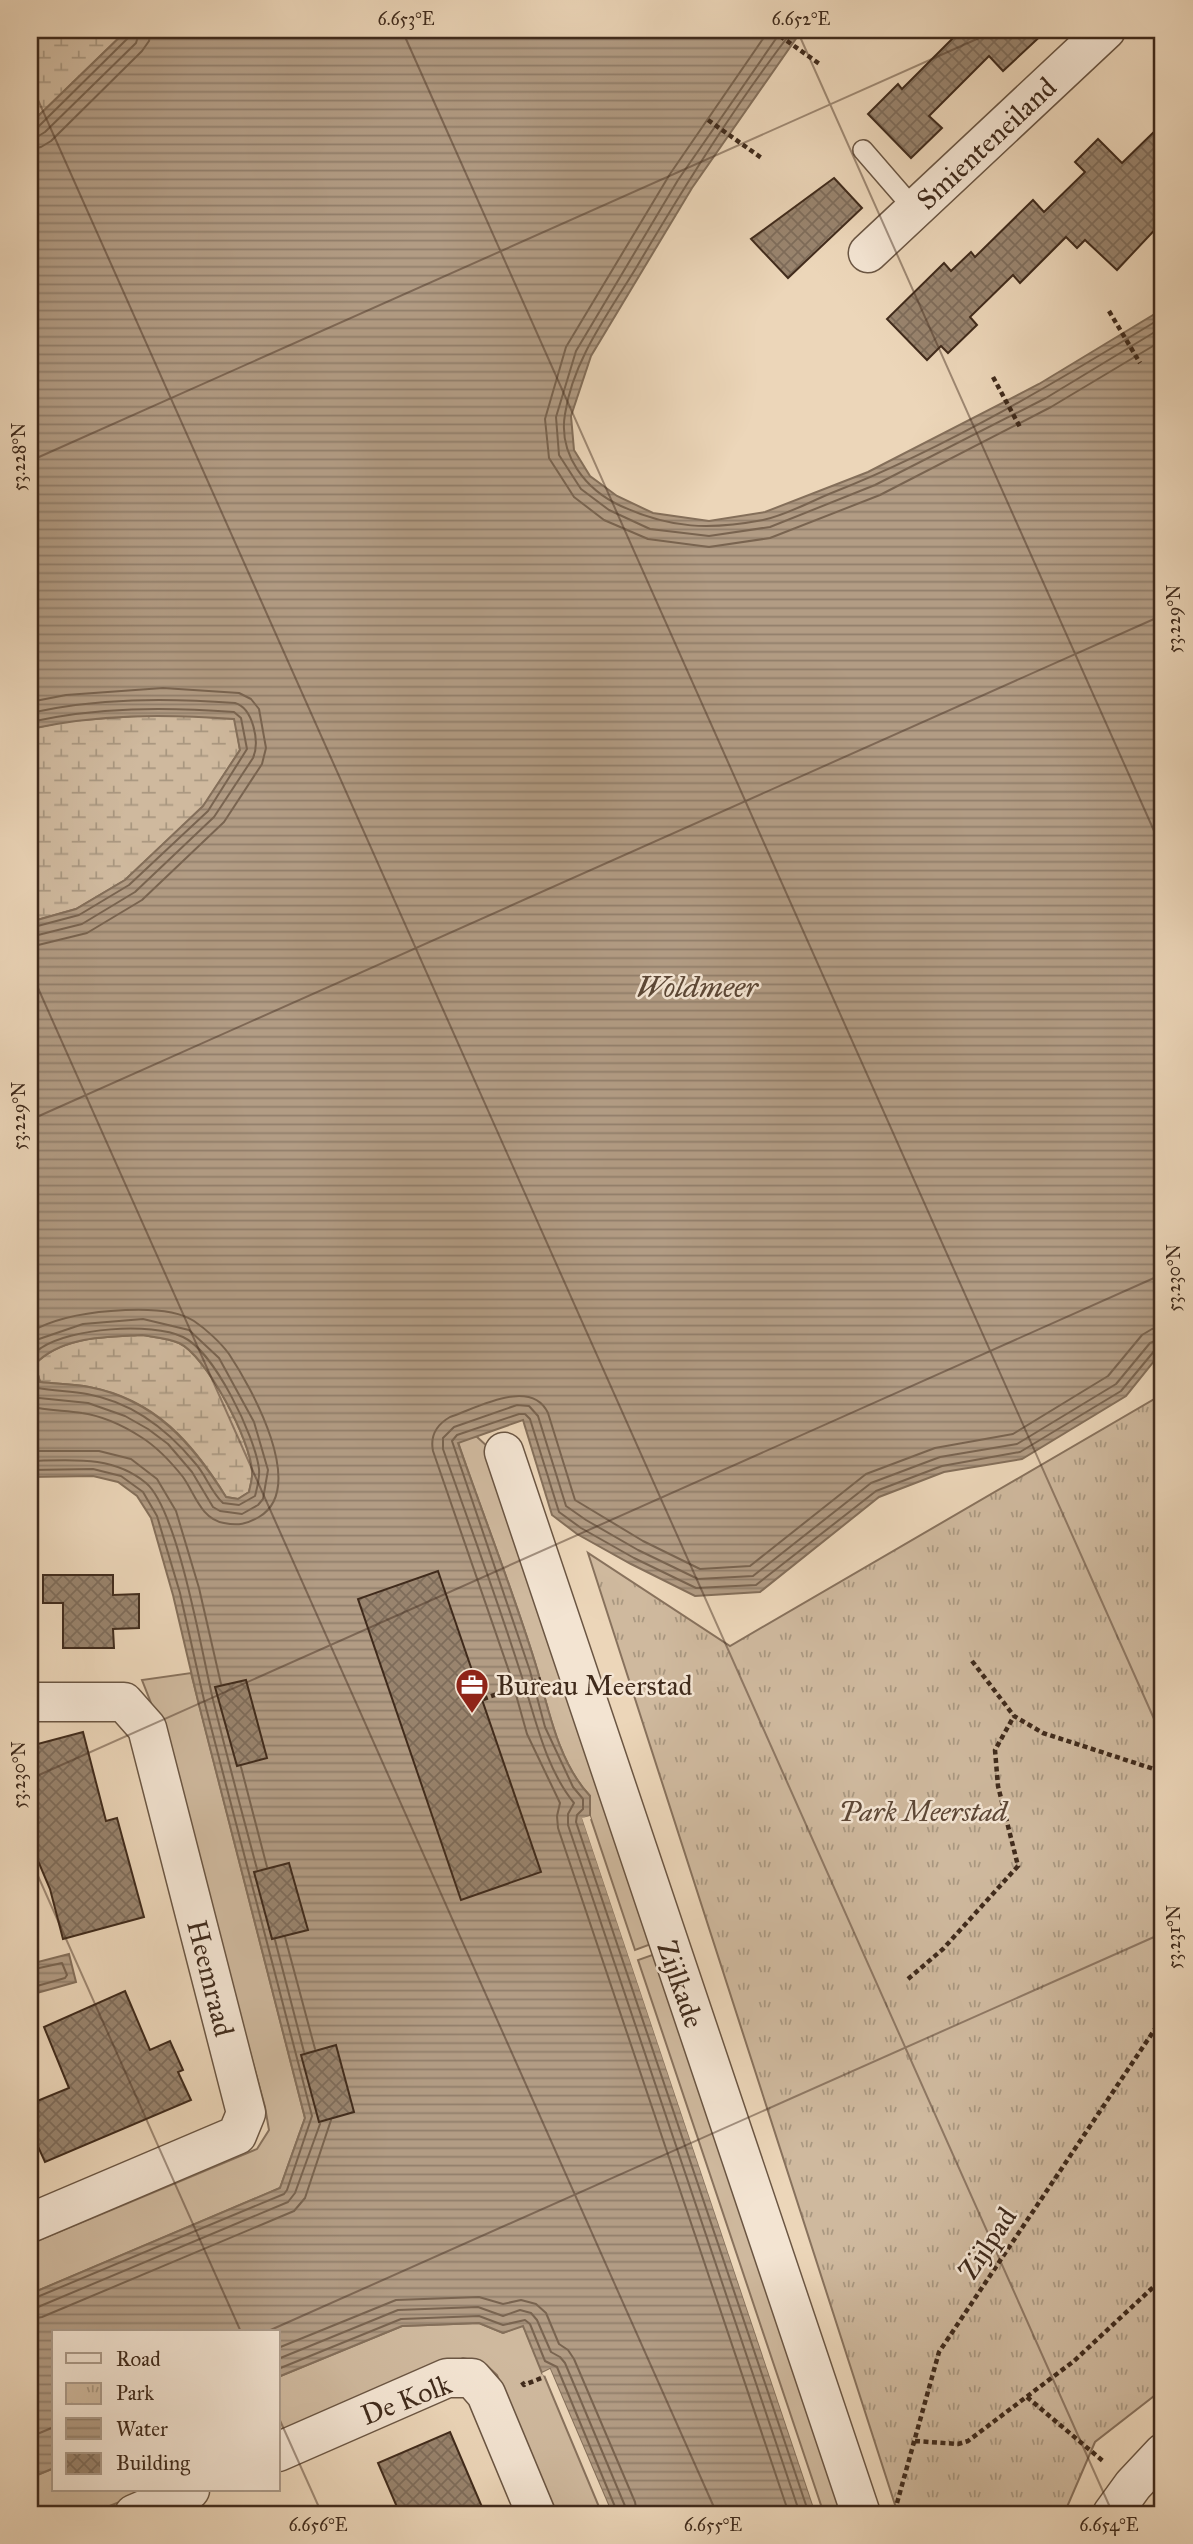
<svg xmlns="http://www.w3.org/2000/svg" width="1193" height="2544" font-family="'IM FELL Great Primer',serif">
	<style>
		.grass { fill: #cfb99e; stroke: #88725d; stroke-width: 2 }
		.wetland { fill: url(#wetland-marsh); stroke: #88725d; stroke-width: 2 }
		.park { fill: url(#park-tufts); stroke: #88725d; stroke-width: 2 }
		.water { fill: url(#water-rules); stroke: #846f5a; stroke-width: 2; fill-rule: evenodd }
		.pier { fill: #ecd6b9 }
		.lines { fill: none; stroke-linecap: round; stroke-linejoin: round }
		.shore { stroke: #796450; stroke-width: 2 }
		.building { fill: url(#building-cross-hatch); stroke: #402b1c; stroke-width: 2 }
		.service-casing { stroke: #6b5643; stroke-width: 22 }
		.minor-casing { stroke: #6b5643; stroke-width: 41 }
		.tertiary-casing { stroke: #6b5643; stroke-width: 41 }
		.path { stroke: #402b1c; stroke-width: 4.5; stroke-dasharray: 5 3.5; stroke-linecap: butt }
		.service { stroke: #f3e4d2; stroke-width: 19 }
		.minor { stroke: #f3e4d2; stroke-width: 38 }
		.tertiary { stroke: #f3e4d2; stroke-width: 38 }
		.ticks { fill: none; stroke: #402b1c; stroke-width: 2; stroke-opacity: 0.45 }
		.labels { text-anchor: middle; stroke-width: 5; stroke-linejoin: round; paint-order: stroke }
		.street-label { font-size: 28px; fill: #402b1c; stroke: #f3e4d2 }
		.poi-label { font-size: 28px; fill: #402b1c; stroke: #f3e4d2; text-anchor: start }
		.park-label { font-size: 28px; font-style: italic; fill: #5d4736; stroke: #f3e4d2 }
		.water-label { font-size: 30px; font-style: italic; fill: #5c4736; stroke: #f3e4d2 }
		.neatline { fill: none; stroke: #402b1c; stroke-width: 2.5 }
		.ticks-label { font-size: 18px; text-anchor: middle; fill: #402b1c }
	</style>
	<defs>
		<pattern id="wetland-marsh" width="20" height="14" patternUnits="userSpaceOnUse" patternTransform="scale(1.75)"><rect width="20" height="14" fill="#cfb99e"/><path d="M1 5h8M5 5V1M11 12h8M15 12V8" fill="none" stroke="#a99780"/></pattern>
		<pattern id="park-tufts" width="24" height="20" patternUnits="userSpaceOnUse" patternTransform="scale(1.75)"><rect width="24" height="20" fill="#cfb99e"/><path d="M3 7l-1-3M5 7V3M7 7l1-3M15 17l-1-3M17 17v-4M19 17l1-3" fill="none" stroke="#a99780"/></pattern>
		<pattern id="water-rules" width="6" height="5" patternUnits="userSpaceOnUse" patternTransform="scale(1.75)"><rect width="6" height="5" fill="#b29c84"/><path d="M0 2.5h6" fill="none" stroke="#927f6b"/></pattern>
		<pattern id="building-cross-hatch" width="8" height="8" patternUnits="userSpaceOnUse" patternTransform="scale(1.75)"><rect width="8" height="8" fill="#99846e"/><path d="M0 0l8 8M0 8l8-8" fill="none" stroke="#7e6c5a"/></pattern>
	</defs>
	<rect width="100%" height="100%" fill="#ecd6b9"/>
	<filter id="stains"><feTurbulence type="fractalNoise" baseFrequency=".00286" numOctaves="4"/><feColorMatrix values="0 0 0 0 .2 0 0 0 0 .09 0 0 0 0 .02 0 0 0 .5 -.17"/></filter>
	<radialGradient id="worn" r=".72"><stop offset=".6" stop-color="#630" stop-opacity="0"/><stop offset="1" stop-color="#630" stop-opacity=".3"/></radialGradient>
	<path class="grass" d="M476,1436L488,1447L654,1943L635,1950L590,1816V1796C559,1763 549,1712 537,1669C514,1593 484,1518 458,1442Z
		M191,1673L305,2118L280,2188L30,2294V2244L257,2149L269,2130L265,2107L162,1731L142,1680Z
		M658,1953L845,2514H824L638,1960Z
		M479,2323L503,2333L523,2325L602,2514H555L497,2375L484,2363L463,2358L278,2436V2377L402,2326Z
		M54,2468V2490H149L90,2514H30V2478Z"/>
	<path class="wetland" d="M30,30H127L30,124Z
		M165,714L235,719L240,750L203,807L125,880L76,909L30,922V729L68,721Z
		M142,1335C153,1337 168,1338 179,1343C206,1355 251,1441 252,1471C253,1478 250,1486 249,1492L238,1499L226,1497C193,1443 155,1399 89,1387C73,1384 56,1384 40,1382L35,1364C62,1336 106,1337 142,1335Z"/>
	<path class="park" d="M1163,1394V2389L1095,2442L1064,2514H898L588,1553L730,1646Z"/>
	<path class="water" d="M127,30H802L692,188L591,356L571,416L574,450L590,476L617,496L653,513L709,521L765,512L868,472L1039,384L1163,309V1350L1126,1396L1022,1459L944,1472L879,1497L760,1592L695,1596L631,1564L577,1534L552,1515L523,1420L458,1443C484,1518 514,1593 537,1669C549,1712 559,1763 590,1796V1816L583,1819L816,2514H612L550,2369L542,2373L523,2326L503,2333L479,2323L402,2326L278,2377V2332H54V2468L30,2478V2294L280,2188L305,2118L198,1701L173,1595L151,1518L137,1496L118,1482L93,1476L30,1477V922L76,909L125,880L203,806L240,750L234,719C163,714 100,714 30,729V124ZM142,1335C153,1337 168,1338 179,1343C206,1355 251,1441 252,1471C253,1478 250,1486 249,1492L238,1499L226,1497C192,1443 155,1400 89,1387C73,1384 56,1384 40,1382L35,1364C62,1336 106,1337 142,1335Z
		M69,1954L76,1982L30,1995V1964Z"/>
	<path class="pier" d="M590,1816L591,1819L587,1821L820,2514H816L582,1818Z
		M550,2369L612,2514H608L548,2373L544,2376L542,2373Z"/>
	<g class="lines">
		<path class="shore" d="M769,30L670,174L566,347L545,419L549,458L574,497L604,520L648,539L709,547L770,538L880,495L1051,407L1163,340
			M782,30L678,180L576,351L556,417L559,455L581,489L609,510L650,529L709,536L770,527L875,485L1046,398L1163,327
			M793,30C735,105 684,187 636,268C608,314 573,360 565,414C558,455 586,490 621,506C671,529 710,530 763,520C787,515 811,501 834,492C948,447 1058,381 1163,317
			M30,129L39,126L129,37L131,30
			M30,138L37,137L45,132L136,43L140,30
			M30,149L41,147L51,141L142,51L149,41L151,30
			M30,702L66,695L163,688L239,693L251,699L259,709L266,748L262,764L224,822L142,900L87,933L30,947
			M30,713C98,698 166,698 235,703C253,708 260,742 253,758L214,817L135,892L82,924L30,937
			M30,722C98,707 165,707 234,712L241,718L247,749L208,811L129,885L79,915L30,928
			M30,1332C55,1318 83,1313 111,1311C135,1309 174,1308 194,1321C206,1329 221,1343 229,1354C251,1387 308,1488 259,1517C247,1524 238,1526 224,1523C201,1519 195,1494 183,1477C171,1462 157,1447 141,1437C124,1426 102,1416 82,1413C65,1410 46,1411 30,1406
			M30,1346L39,1339L83,1324L143,1319L189,1330L219,1358L254,1422L268,1470L263,1499L258,1505L242,1514L220,1511L213,1507L192,1472L168,1444L148,1429L125,1416L88,1403L39,1398L30,1393
			M30,1359C33,1356 37,1350 41,1348C70,1328 151,1322 183,1337C214,1351 255,1436 259,1469C260,1478 257,1488 255,1496L239,1505L223,1503C211,1492 206,1475 195,1463C167,1429 132,1402 87,1394C71,1391 54,1391 38,1388L33,1384L30,1371
			M30,1451H99L131,1459L157,1479L176,1511L199,1588L221,1684
			M30,1461C71,1460 113,1455 146,1483C178,1510 202,1654 213,1700C227,1756 242,1813 257,1869
			M30,1470L93,1469L121,1476L143,1492L157,1516L180,1593L204,1700L312,2116L287,2190L284,2194L30,2300
			M241,1767L267,1867
			M285,1937L315,2049
			M275,1940L304,2052
			M30,1970L62,1963L67,1975L65,1978L30,1988
			M30,2308L38,2307L288,2202L295,2193L320,2124
			M30,2319L42,2317L294,2211L305,2198L331,2120
			M278,2348L396,2300L479,2297L503,2304L521,2300L536,2304L546,2313L559,2344L568,2350L574,2359L635,2502L637,2514
			M278,2359L398,2310L478,2307L503,2316L520,2310L531,2313L537,2320L551,2352L560,2357L565,2363L625,2506L627,2514
			M278,2369L401,2319L479,2316L503,2325L525,2320L530,2324L545,2361L557,2367L618,2514
			M789,2514L558,1828L557,1816L560,1803L527,1734L511,1677L433,1451C430,1436 436,1425 450,1417C477,1408 531,1377 548,1413L575,1500L643,1541L700,1569L750,1566L866,1474L935,1448L1013,1434L1108,1376L1142,1335L1152,1329L1163,1327
			M800,2514L568,1825V1814L574,1803C544,1766 535,1715 520,1671C496,1596 469,1523 443,1449V1438L454,1427L517,1405L529,1406L538,1416L566,1506L586,1520L638,1550L698,1579L753,1576L871,1483L940,1457L1017,1444L1116,1384L1150,1343L1163,1338
			M809,2514L576,1822L577,1815L583,1809V1799L573,1787L545,1727L530,1671L452,1441L457,1435L519,1414H525L530,1419L559,1512L581,1528L634,1558L696,1588L756,1585L876,1491L942,1466L1020,1452L1121,1391L1155,1350L1163,1347"/>
	</g>
	<path class="building" d="M961,30H1047L1003,71L989,56L929,116L942,128L911,158L868,114L898,84L902,89Z
		M1163,123V221L1117,270L1085,240L1077,248L1066,237L1020,283L1013,275L970,317L977,325L948,353L941,346L927,360L887,319L944,263L951,271L971,252L975,257L1033,200L1044,212L1085,172L1075,162L1098,139L1122,163Z
		M834,178L862,208L788,278L751,239Z
		M438,1571L541,1872L461,1900L358,1599Z
		M43,1575H113V1595L139,1594V1628L113,1629L114,1648H63V1603H43Z
		M246,1680L267,1758L237,1766L215,1687Z
		M83,1732L106,1821L117,1818L144,1917L63,1939L50,1889L30,1842V1794L37,1792L30,1763V1746Z
		M289,1863L308,1930L272,1939L254,1872Z
		M125,1991L150,2050L170,2041L183,2070L178,2072L191,2100L45,2162L36,2142L30,2145V2104L69,2088L44,2027Z
		M336,2045L354,2112L319,2122L301,2055Z
		M450,2432L485,2514H400L378,2463Z"/>
	<g class="lines">
		<defs>
			<path id="service" d="M863,150L915,210"/>
			<path id="minor" d="M868,253L1106,30
				M504,1452L861,2514
				M30,1702H124L147,1728L246,2113L237,2135L30,2223
				M278,2452L447,2378H472L486,2394L536,2514
				M134,2514L190,2490"/>
			<path id="tertiary" d="M1112,2514L1133,2485L1163,2453"/>
		</defs>
		<use href="#service" class="service-casing"/>
		<use href="#minor" class="minor-casing"/>
		<use href="#tertiary" class="tertiary-casing"/>
		<path class="path" d="M773,31L821,65
			M708,120L763,159
			M1109,311L1140,363
			M993,377L1021,429
			M972,1661L1014,1716L1043,1733L1163,1772
			M483,1699L541,1679
			M908,1979L943,1949L1018,1866L998,1786L995,1750L1014,1716
			M522,2382L524,2385L544,2377
			M1027,2397L1104,2462
			M915,2441L958,2444L968,2441L1074,2361L1163,2278
			M897,2503L939,2352L1163,2017"/>
		<use href="#service" class="service"/>
		<use href="#minor" class="minor"/>
		<use href="#tertiary" class="tertiary"/>
	</g>
	<path class="ticks" d="M402,30L1163,1739M797,30L1163,851M30,82L1113,2514M30,461L997,30M30,970L717,2514M30,1120L1163,615M30,1779L1163,1274M30,1858L241,2332M266,2332L1163,1933M278,2416L322,2514M30,2437L54,2427"/>
	<defs>
		<symbol id="office-pin" viewBox="-11 -11 22 30"><path d="M0 17L-7.5 6A9.5 9.5 0 1 1 7.5 6Z" fill="#8f2418" stroke="#f3e4d2"/><path d="M-6-3h4V-5.5h4V-3h4V5H-6ZM-1-4.5V-3h2v-1.5ZM-6 0V1H6V0Z" fill="#fff"/></symbol>
	</defs>
	<g fill-rule="evenodd">
		<use href="#office-pin" x="453" y="1666" width="38" height="52"/>
	</g>
	<g class="labels">
		<g class="street-label">
			<text transform="translate(986 143) rotate(-43)" y="10">Smienteneiland</text>
			<text transform="translate(211 1978) rotate(76)" y="10">Heemraad</text>
			<text transform="translate(681 1984) rotate(71)" y="10">Zijlkade</text>
			<text transform="translate(987 2243) rotate(-56)" y="10">Zijlpad</text>
			<text transform="translate(406 2399) rotate(-21)" y="10">De Kolk</text>
		</g>
		<g class="poi-label">
			<text x="496" y="1695">Bureau Meerstad</text>
		</g>
		<g class="park-label">
			<text x="923" y="1821">Park Meerstad</text>
		</g>
		<g class="water-label">
			<text x="697" y="997">Woldmeer</text>
		</g>
	</g>
	<rect width="1193" height="2544" fill="none" stroke="#ecd6b9" stroke-width="77"/>
	<rect x="52" y="2330" width="228" height="161" fill="#f3e4d2" stroke="#ab9a89" stroke-width="2"/>
	<rect x="66" y="2353" width="35" height="10" fill="#f3e4d2" stroke="#ab9a89" stroke-width="2"/>
	<text x="116" y="2366" font-size="21" fill="#402b1c">Road</text>
	<rect x="66" y="2383" width="35" height="21" fill="url(#park-tufts)" stroke="#ab9a89" stroke-width="2"/>
	<text x="116" y="2400" font-size="21" fill="#402b1c">Park</text>
	<rect x="66" y="2418" width="35" height="21" fill="url(#water-rules)" stroke="#ab9a89" stroke-width="2"/>
	<text x="116" y="2436" font-size="21" fill="#402b1c">Water</text>
	<rect x="66" y="2453" width="35" height="21" fill="url(#building-cross-hatch)" stroke="#ab9a89" stroke-width="2"/>
	<text x="116" y="2470" font-size="21" fill="#402b1c">Building</text>
	<rect x="38" y="38" width="1116" height="2468" class="neatline"/>
	<g class="ticks-label">
		<text x="406" y="25">6.653°E</text>
		<text x="801" y="25">6.652°E</text>
		<text transform="translate(19 457) rotate(-90)" y="6">53.228°N</text>
		<text transform="translate(1174 619) rotate(-90)" y="6">53.229°N</text>
		<text transform="translate(19 1116) rotate(-90)" y="6">53.229°N</text>
		<text transform="translate(1174 1278) rotate(-90)" y="6">53.230°N</text>
		<text transform="translate(19 1775) rotate(-90)" y="6">53.230°N</text>
		<text transform="translate(1174 1937) rotate(-90)" y="6">53.231°N</text>
		<text x="318" y="2531">6.656°E</text>
		<text x="713" y="2531">6.655°E</text>
		<text x="1109" y="2531">6.654°E</text>
	</g>
	<rect width="100%" height="100%" filter="url(#stains)"/>
	<rect width="100%" height="100%" fill="url(#worn)"/>
</svg>
